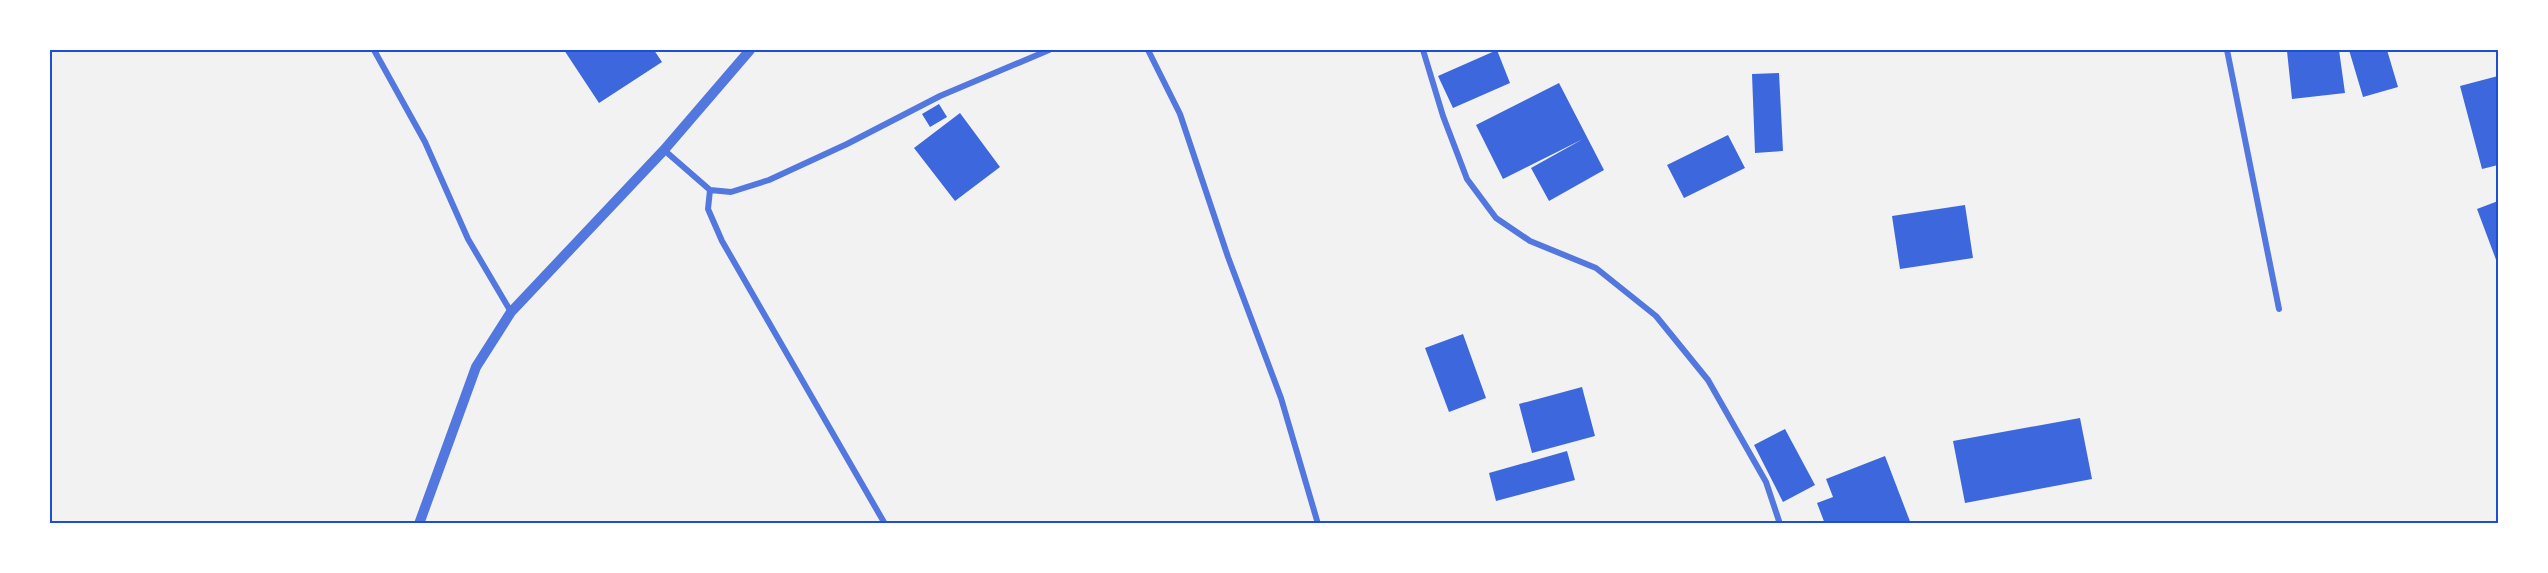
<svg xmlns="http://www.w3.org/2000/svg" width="2548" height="573" font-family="'Source Sans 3',sans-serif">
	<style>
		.building { fill: #3d67dc }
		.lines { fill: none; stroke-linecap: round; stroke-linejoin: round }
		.minor { stroke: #5277de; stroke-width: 6 }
		.tertiary { stroke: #5277de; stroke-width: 10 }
		.neatline { fill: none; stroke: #1d4ed8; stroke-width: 2 }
	</style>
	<rect width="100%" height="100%" fill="#f2f2f2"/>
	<path class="building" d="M564,50H654L662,62L599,103Z
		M1497,50L1510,83L1453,108L1438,76Z
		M2301,50H2339L2345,93L2292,99L2287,51Z
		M2349,50H2387L2398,87L2363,97Z
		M1779,73L1783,151L1755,153L1752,74Z
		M2498,76V165L2482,169L2460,86Z
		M1559,83L1604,170L1549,201L1531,168L1583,139L1503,179L1476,125Z
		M939,104L947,117L930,127L922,114Z
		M960,113L1000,167L955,201L914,148Z
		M1728,135L1745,168L1684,198L1667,165Z
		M2498,201V265L2477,209Z
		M1965,205L1973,258L1900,269L1892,216Z
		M1463,334L1486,398L1449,412L1425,348Z
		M1582,387L1595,436L1532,453L1519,404Z
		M2080,418L2092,479L1965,503L1953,441Z
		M1785,429L1815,485L1783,502L1754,445Z
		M1567,451L1575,480L1496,501L1489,473Z
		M1885,456L1911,524H1825L1817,503L1833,497L1826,479Z"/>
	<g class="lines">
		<path class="minor" d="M374,50L425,142L468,239L511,312
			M1148,50L1180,114L1228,257L1281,398L1318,524
			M1423,50L1443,116L1467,179L1496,218L1530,241L1596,268L1656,316L1708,380L1766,482L1780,524
			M2227,50L2279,309
			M664,150L710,190L731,192L769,180L847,144L940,96L1049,50
			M710,190L708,209L722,241L885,524"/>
		<path class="tertiary" d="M419,524L476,367L511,312L664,150L750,50"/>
	</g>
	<rect width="2548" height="573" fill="none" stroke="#ffffff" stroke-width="102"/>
	<rect x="51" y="51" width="2446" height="471" class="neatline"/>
</svg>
